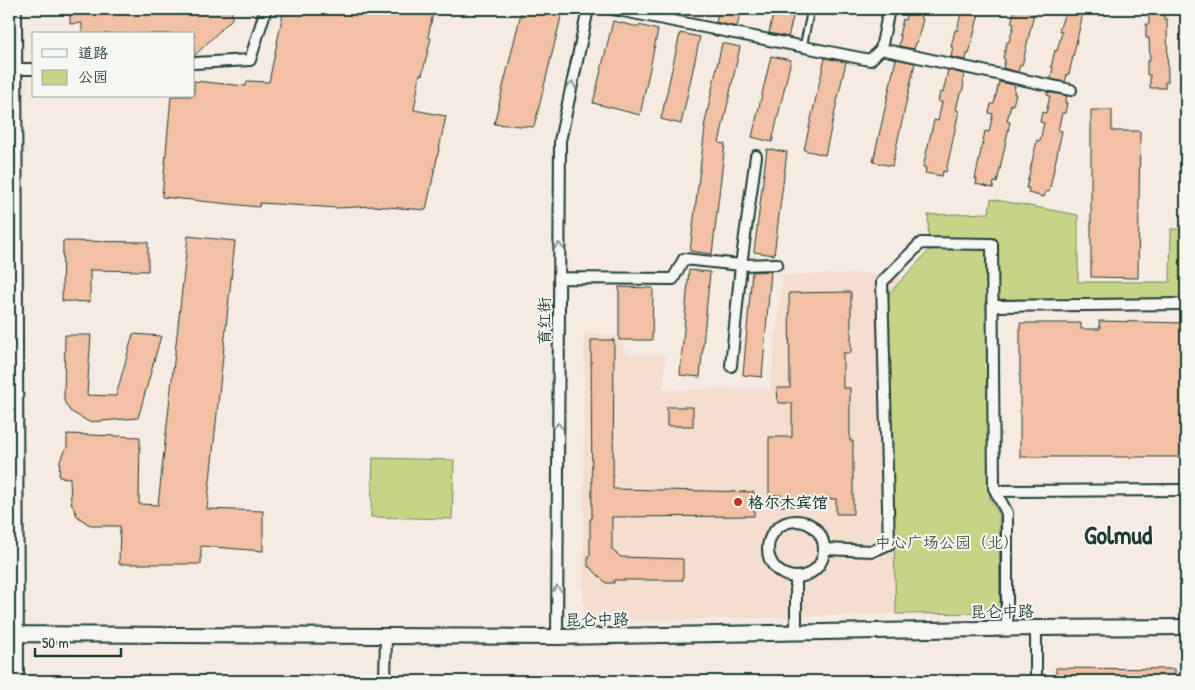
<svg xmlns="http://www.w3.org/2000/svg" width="1195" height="690" font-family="'Patrick Hand','LXGW WenKai TC',sans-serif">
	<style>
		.built { fill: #f4decf }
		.green { fill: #c7d488; stroke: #73885e }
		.building { fill: #f2c0a3; stroke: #1f3d34 }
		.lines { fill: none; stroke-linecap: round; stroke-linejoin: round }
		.lane-casing { stroke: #1f3d34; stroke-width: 9 }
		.street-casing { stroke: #1f3d34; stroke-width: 14 }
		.secondary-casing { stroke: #1f3d34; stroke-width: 18 }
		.lane { stroke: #f6f6f2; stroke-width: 5 }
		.street { stroke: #f6f6f2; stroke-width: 10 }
		.secondary { stroke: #f6f6f2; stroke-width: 14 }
		.oneway { stroke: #8a9a93 }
		.poi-dot { fill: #c8321e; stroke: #f6f6f2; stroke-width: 2 }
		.labels { text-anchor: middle; stroke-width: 4; stroke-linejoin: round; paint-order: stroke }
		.street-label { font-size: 16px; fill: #1f3d34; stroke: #f6f6f2 }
		.poi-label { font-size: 16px; font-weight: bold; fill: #1f3d34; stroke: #f6f6f2; text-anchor: start }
		.park-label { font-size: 16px; fill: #415b45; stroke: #f6f6f2 }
		.town-label { font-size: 26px; font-weight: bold; fill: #1f3d34; stroke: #f6f6f2 }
	</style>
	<rect width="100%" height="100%" fill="#f5ebe2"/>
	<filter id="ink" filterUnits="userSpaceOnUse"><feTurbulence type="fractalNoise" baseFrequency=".02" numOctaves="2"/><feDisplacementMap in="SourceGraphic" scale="10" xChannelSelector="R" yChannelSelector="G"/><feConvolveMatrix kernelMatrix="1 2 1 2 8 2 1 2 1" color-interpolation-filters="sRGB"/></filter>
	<g filter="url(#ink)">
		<path class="built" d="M899,273V283L887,297L896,614L583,622L584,333L615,335L628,354L666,355L663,390L770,389L783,275Z"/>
		<path class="green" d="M991,199L1078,215V282H1170L1171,229H1186V299L1064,301H986L990,499L999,515L1000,613L896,614L887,296L929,250L928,215L989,213Z
			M373,458L454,460L452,519L371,517Z"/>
		<path class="building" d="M70,9H232V19L194,56V34H82V23L70,24Z
			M284,9H434L428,37L431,38L422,75L420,74L414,110L446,116L426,210L374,206L338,208L260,203L259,207L162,197L171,96H194V81L246,86L247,81L269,82Z
			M522,9H563L534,127L494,124Z
			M719,9H741L737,27L716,22Z
			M774,9H795L788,37L769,33Z
			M908,9H923L920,18L923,19L917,43H916L914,49L899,46V45L901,36L899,35L903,19L905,20Z
			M962,9H980L969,54H967L966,60L951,57L953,47H951L955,30L957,31Z
			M1015,9H1035L1022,66L1020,65L1018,72L1003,68L1005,59L1003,58L1007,42H1009L1014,24L1011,23Z
			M1066,9H1084L1069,74H1067L1065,82L1051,79L1053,67H1051L1055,50L1057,51L1062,32L1059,31Z
			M1149,9H1164V19H1167L1168,82H1165V88H1150V75H1147V61H1150L1149,38H1146V24H1149Z
			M613,21L639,27V25L658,30L640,115L593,103Z
			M680,33L700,37L681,124L661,119Z
			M722,43L740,47L719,143L725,144L712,254L690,251L705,128L704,127Z
			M771,56L791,60L772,142L752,137Z
			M825,58L846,62L825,155L804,150Z
			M896,59L915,63L892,166L873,162Z
			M948,70L964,74L963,82L964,83L962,93H960L956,110L959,111L946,172L943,171L942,176L925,173L926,168L923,167L934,120L938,121L942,102H938L940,92L943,93Z
			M999,82L1015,85L1014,94H1016L1013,105L1011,104L1007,121L1010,122L997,183L994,182L993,188L976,184L977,179H975L985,131L989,132L993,114L989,113L991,104H994Z
			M1047,92L1067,96L1065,103H1067L1065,113H1062L1058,130L1062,131L1049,192L1046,191L1044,197L1028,193L1029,188H1026L1037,140L1040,141L1044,123L1040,122L1042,112L1046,113L1050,96L1047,95Z
			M1091,110H1112V131H1140L1138,278L1091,277Z
			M767,149L787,152L774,255L754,252Z
			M188,236L235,241L207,509L263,511V551L201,546V564H119L120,526H97L88,524L77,516L71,502L70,478L59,477L60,461L67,447V434L140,437L139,504L158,505Z
			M63,241L148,242V271L90,270V302L62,301Z
			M689,270L710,272L700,377L680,375Z
			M768,271H771L762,377L743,375L752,272Z
			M619,287L653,288L652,340H619Z
			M851,292V353H843V388H850V441H853V514H836V499H806V506H781V495H769V437H792V403H778L777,388H790L789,293Z
			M1099,321L1186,323V457H1020V323H1081V329H1100Z
			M133,334L161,336L138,418L89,422L70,411L64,401L65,335H91L87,395L116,396Z
			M591,340H614L613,489L754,492V516L612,517V550L621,557L683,559V580H614V583H606L590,567H588V556H590V519H592Z
			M667,407H693V426H667Z
			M1056,668L1175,669V681H1056Z"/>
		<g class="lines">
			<defs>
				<path id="lane" d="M803,47L811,9"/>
				<path id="street" d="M613,9L870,60L881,49L1071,90
					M881,49L889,9
					M194,63L250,60L266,9
					M14,69H34
					M559,278L673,279L684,259L741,265L777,264
					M993,306L1186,304
					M731,366L741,265L756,156
					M996,491L1186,490
					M768 549a28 28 0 1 1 56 0a28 28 0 1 1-56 0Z
					M824,549L873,551L889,544L882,282L921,243L992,244L994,488L1007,513V629
					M796,578V633
					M1036,628V681
					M557,637L560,141L588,9
					M385,681L386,636"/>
				<path id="secondary" d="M14,9L16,681
					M9,634L557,637L1036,628L1186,627"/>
			</defs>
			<use href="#lane" class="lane-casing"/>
			<use href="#street" class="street-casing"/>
			<use href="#secondary" class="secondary-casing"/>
			<use href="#lane" class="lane"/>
			<use href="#street" class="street"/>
			<use href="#secondary" class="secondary"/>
		</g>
		<defs><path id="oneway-chevron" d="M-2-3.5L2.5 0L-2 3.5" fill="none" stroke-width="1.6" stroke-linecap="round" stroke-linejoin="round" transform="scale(1.25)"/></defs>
		<g class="oneway">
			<use href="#oneway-chevron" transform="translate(572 85) rotate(-78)"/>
			<use href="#oneway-chevron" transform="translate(559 246) rotate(-90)"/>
			<use href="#oneway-chevron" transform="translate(558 426) rotate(-90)"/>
			<use href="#oneway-chevron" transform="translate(557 589) rotate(-90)"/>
		</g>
	</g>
	<circle class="poi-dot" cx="738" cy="502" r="5"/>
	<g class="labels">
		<g class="street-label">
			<text transform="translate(544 321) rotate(-90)" y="6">育红街</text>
			<text transform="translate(1002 611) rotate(-1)" y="6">昆仑中路</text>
			<text transform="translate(597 619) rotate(-1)" y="6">昆仑中路</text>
		</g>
		<g class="poi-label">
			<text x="748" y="508">格尔木宾馆</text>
		</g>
		<g class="park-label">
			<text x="947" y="548">中心广场公园（北）</text>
		</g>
		<g class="town-label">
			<text x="1118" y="544">Golmud</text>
		</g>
	</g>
	<rect width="1195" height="690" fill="none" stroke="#f6f6f2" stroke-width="30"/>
	<rect x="15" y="15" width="1165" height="660" fill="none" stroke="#1f3d34" stroke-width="2" filter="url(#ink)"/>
	<rect x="32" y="32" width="162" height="65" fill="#f6f6f2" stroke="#a0aca6"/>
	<rect x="42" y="49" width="25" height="8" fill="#f6f6f2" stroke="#a0aca6"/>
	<text x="78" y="58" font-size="15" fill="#1f3d34">道路</text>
	<rect x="42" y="70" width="25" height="15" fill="#c7d488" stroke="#a0aca6"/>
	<text x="78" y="82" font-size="15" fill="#1f3d34">公园</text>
	<path d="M35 648v8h86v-8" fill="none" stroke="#1f3d34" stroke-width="2.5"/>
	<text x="42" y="648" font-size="15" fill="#1f3d34" stroke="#f6f6f2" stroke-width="4" paint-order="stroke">50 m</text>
</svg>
